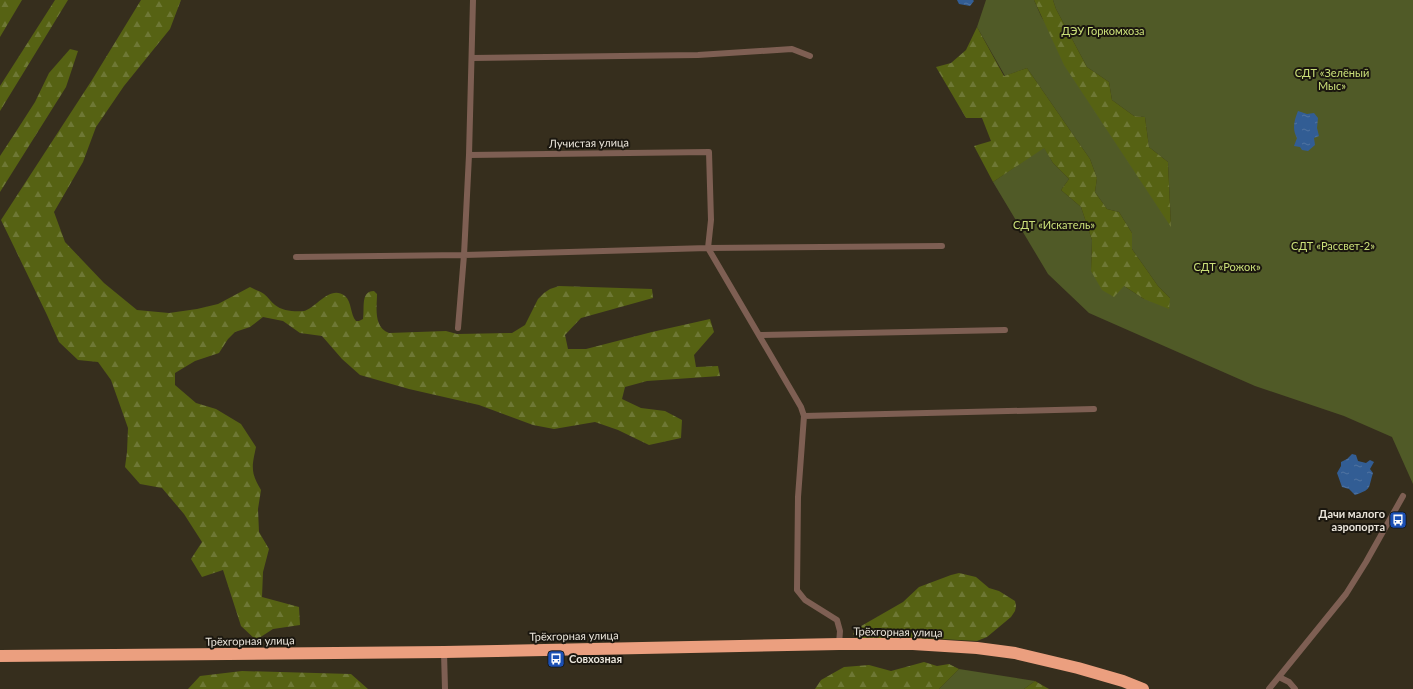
<svg xmlns="http://www.w3.org/2000/svg" width="1413" height="689" font-family="Lato,sans-serif">
	<style>
		.green { fill: #505a27 }
		.forest { fill: url(#forest-firs) }
		.water { fill: url(#water-ripples) }
		.lines { fill: none; stroke-linecap: round; stroke-linejoin: round }
		.street { stroke: #7e5f53; stroke-width: 6 }
		.highway { stroke: #eb9f7f; stroke-width: 12 }
		.labels { text-anchor: middle; stroke-width: 4; stroke-linejoin: round; paint-order: stroke }
		.park-label { font-size: 11px; fill: #cbe079; stroke: #1b170f }
		.street-label { font-size: 11px; fill: #e9e4da; stroke: #1b170f }
		.poi-label { font-size: 11px; font-weight: bold; fill: #e9e4da; stroke: #1b170f; text-anchor: end }
	</style>
	<defs>
		<pattern id="forest-firs" width="22" height="20" patternUnits="userSpaceOnUse"><rect width="22" height="20" fill="#566213"/><path d="M5 1l3.5 6h-7zM16 11l3.5 6h-7z" fill="#6e7835"/></pattern>
		<pattern id="water-ripples" width="26" height="14" patternUnits="userSpaceOnUse"><rect width="26" height="14" fill="#325d94"/><path d="M2 4q2-2 4 0t4 0M15 11q2-2 4 0t4 0" fill="none" stroke="#5074a2"/></pattern>
	</defs>
	<rect width="100%" height="100%" fill="#362e1d"/>
	<path class="green" d="M986,0H1034L1041,16L1171,226L1168,162L1149,147L1145,117L1134,116L1112,100L1109,82L1087,67L1056,9L1053,0H1413V484L1392,437L1344,416L1255,386L1089,313L1048,274L993,182L1044,147L1053,163L1069,179L1061,190L1081,207L1092,240L1091,271L1124,286L1144,299L1170,298L1158,286L1132,249V233L1119,212L1107,209L1095,192L1097,178L1090,159L1027,68L1005,76L977,27Z
		M959,669L1035,681L1024,689H939Z"/>
	<path class="forest" d="M0,0H22L0,37Z
		M55,0H68L0,111V86Z
		M141,0H181L170,29L124,86L96,127L83,162L54,212L65,242L104,283L137,310L169,313L197,309L218,304L250,287C255,290 260,291 264,294C268,297 271,302 275,305C282,311 295,312 304,311C316,308 330,284 345,296C352,302 350,314 356,321H359L363,319C365,309 360,291 374,291L377,294C377,307 373,327 389,333L446,331L457,334L512,333L525,325L538,299L544,293L550,289L559,286L652,289L653,298L581,318L565,335L568,349H586L652,332L710,319L714,332L694,355L696,367L718,366L720,376L647,381L625,387L622,399L641,408L665,411L682,420L681,438L649,445L618,430L595,422L554,429L533,425L479,405L409,389L360,375L342,359L322,336L300,333L283,321L263,317L250,327L235,332L228,339L219,353L195,361L175,373V385L196,403L216,409L241,424L256,447C252,466 250,472 261,490L258,509L259,532L269,549L263,572L262,597L299,607L300,625L273,629L256,640L241,626L223,570L202,577L191,559L202,542L184,514L162,488L140,484L125,467L127,452L128,428L111,380L98,362L78,360L59,342L47,315L1,220L92,80Z
		M1034,0H1053L1056,9L1087,67L1109,82L1112,100L1134,116L1145,117L1149,147L1168,162L1171,227L1064,65Z
		M977,27L1004,76L1027,68L1090,159L1097,178L1095,192L1107,209L1119,212L1132,233V249L1158,286L1170,298L1169,309L1144,299L1124,286L1114,297L1102,290L1091,271L1092,240L1081,207L1061,190L1069,179L1053,163L1044,148L993,182L974,146L991,141L982,118H966L936,67L951,63L966,50Z
		M70,49L78,51L66,87L0,192V156L17,130L35,102L49,73Z
		M959,573L976,577L989,588L999,591L1015,601L1016,606L1015,611L1011,617L987,637L977,641L940,639L857,638L853,634L856,629L903,602L919,587L951,575Z
		M924,662L937,666L949,664L959,669L939,689H815L821,680L844,667L869,665L891,671Z
		M242,671L351,674L368,689H188L200,676Z
		M1035,681L1049,689H1024Z"/>
	<path class="water" d="M957,0H973L974,1L970,6L959,4Z
		M1298,111L1307,114L1314,113L1318,118L1317,128L1319,136L1314,138L1315,145L1308,151L1302,150L1300,147L1294,146L1297,138C1292,129 1294,121 1298,111Z
		M1352,454L1356,455L1358,461L1366,463L1370,460L1374,462L1370,469L1373,473C1368,489 1372,489 1355,495L1349,489L1342,487L1337,473L1341,466V462L1347,459Z"/>
	<g class="lines">
		<path class="street" d="M473,0L469,155L464,255L708,248L942,246
			M472,58L698,55L792,49L810,56
			M469,155L709,152L711,220L708,248L801,407L804,416L798,497L797,590L805,600L837,620L840,631L839,644
			M296,257L464,255L458,328
			M759,335L1005,330
			M804,416L1094,409
			M444,652L445,689
			M1279,677L1289,682L1295,689
			M1269,689L1346,594L1366,562L1403,496"/>
		<path class="highway" d="M0,656L444,652L839,644H913L977,648L1015,653L1078,668L1123,681L1143,689"/>
	</g>
	<defs>
		<symbol id="bus-square" viewBox="-11 -11 22 22"><rect x="-9" y="-9" width="18" height="18" rx="4" fill="#1a4fb4" stroke="#1b170f"/><path d="M-5-6H5V4H4V6H2V4H-2V6H-4V4H-5ZM-3.5-4V0h7V-4ZM-3.5 1.2v1.5H-2V1.2ZM2 1.2v1.5H3.5V1.2Z" fill="#fff"/></symbol>
	</defs>
	<g fill-rule="evenodd">
		<use href="#bus-square" x="1388" y="510" width="20" height="20"/>
		<use href="#bus-square" x="546" y="649" width="20" height="20"/>
	</g>
	<g class="labels">
		<g class="park-label">
			<text x="1103" y="35">ДЭУ Горкомхоза</text>
			<text x="1332" y="77">СДТ «Зелёный<tspan x="1332" dy="13">Мыс»</tspan></text>
			<text x="1054" y="229">СДТ «Искатель»</text>
			<text x="1333" y="250">СДТ «Рассвет-2»</text>
			<text x="1227" y="271">СДТ «Рожок»</text>
		</g>
		<g class="street-label">
			<text transform="translate(589 143) rotate(-1)" y="4">Лучистая улица</text>
			<text transform="translate(898 632) rotate(1)" y="4">Трёхгорная улица</text>
			<text transform="translate(574 636) rotate(-1)" y="4">Трёхгорная улица</text>
			<text transform="translate(250 641) rotate(-1)" y="4">Трёхгорная улица</text>
		</g>
		<g class="poi-label">
			<text x="1385" y="518">Дачи малого<tspan x="1385" dy="13">аэропорта</tspan></text>
			<text x="569" y="663" text-anchor="start">Совхозная</text>
		</g>
	</g>
</svg>
